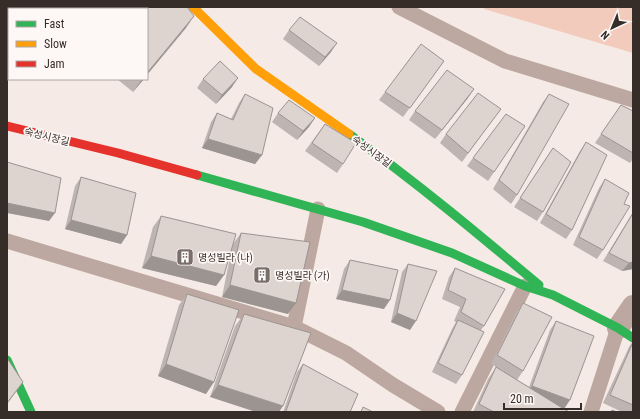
<svg xmlns="http://www.w3.org/2000/svg" width="640" height="419" font-family="'Roboto Condensed','Noto Sans KR',sans-serif">
	<style>
		.green { fill: #f2cbbc }
		.lines { fill: none; stroke-linecap: round; stroke-linejoin: round }
		.lane { stroke: #bca8a0; stroke-width: 15 }
		.street { stroke: #bca8a0; stroke-width: 22 }
		.fast { stroke: #30b455; stroke-width: 9 }
		.slow { stroke: #ff9f0a; stroke-width: 9 }
		.jam { stroke: #e5322d; stroke-width: 9 }
		.wall { fill: #beb5b2 }
		.shaded-wall { fill: #9b9491 }
		.building { fill: #ddd3cf; stroke: #9b9491 }
		.labels { text-anchor: middle; stroke-width: 3.5; stroke-linejoin: round; paint-order: stroke }
		.street-label { font-size: 10px; fill: #362c28; stroke: #fdf8f6 }
		.poi-label { font-size: 10px; fill: #362c28; stroke: #fdf8f6; text-anchor: start }
	</style>
	<rect width="100%" height="100%" fill="#f5eae5"/>
	<path class="green" d="M484,7H633V53L484,9Z"/>
	<g class="lines">
		<path class="lane" d="M399,7L505,61L633,100
			M7,241L294,327L346,353L393,385L438,412
			M294,327L318,209
			M462,412L525,286
			M591,412L618,328"/>
		<path class="street" d="M618,328L633,306"/>
		<path class="fast" d="M349,134C415,181 477,233 539,285
			M197,175L363,222L452,253L525,286L553,295L618,328L633,338
			M7,360L31,412"/>
		<path class="slow" d="M193,7L256,69L349,134"/>
		<path class="jam" d="M7,126L118,153L197,175"/>
	</g>
	<path class="wall" d="M289,30L331,52L319,66L283,39Z
		M444,61L403,117L379,100L385,92Z
		M117,79H144L133,92Z
		M203,79L232,87L216,104L197,88Z
		M245,94L262,155L255,164L202,148L211,122L217,113L231,119L239,103Z
		M549,94L517,195L511,204L493,189L543,102Z
		M468,98L435,139L409,120L415,111Z
		M621,105L633,111V159L630,163L595,143Z
		M278,113L309,127L297,140L272,122Z
		M494,118L462,162L440,143L446,134Z
		M325,124L343,164L337,173L305,151Z
		M525,126L488,181L467,166L473,158Z
		M586,142L572,230L566,239L540,223L580,151Z
		M553,148L543,212L537,221L514,207Z
		M81,177L127,235L121,244L65,229L75,186Z
		M605,179L603,250L597,259L573,245L599,188Z
		M633,212V269L622,271L603,261Z
		M161,216L233,244L241,233L288,314L222,297L232,247L224,275L216,286L142,268L153,227Z
		M350,260L384,309L336,299L344,269Z
		M408,264L410,330L391,322L402,272Z
		M455,268L484,326L481,330L462,375L456,384L432,372L452,329L456,322L454,321L460,307L442,299L449,277Z
		M187,294L206,394L158,376L179,305Z
		M523,303V371L517,380L529,387L550,330L556,321L564,409L569,412H473L488,379L496,367L516,379L491,364L517,311Z
		M244,314L311,333L210,397L235,326Z
		M633,341V412H622L603,403L629,347Z
		M303,364L350,412H283L297,372Z"/>
	<path class="shaded-wall" d="M7,7H33L41,9H9V15H7Z
		M194,16L186,28L147,75V73Z
		M337,43L331,52L319,66L325,57Z
		M238,78L232,87L216,104L222,95Z
		M142,79H144L133,92Z
		M474,89L468,98L435,139L442,130Z
		M315,118L309,127L297,140L303,131Z
		M208,139L262,155L255,164L202,148Z
		M7,203L55,213L49,221L7,213Z
		M71,220L127,235L121,244L65,229Z
		M151,256L224,275L216,286L142,268Z
		M633,262V269L622,271L629,263Z
		M230,285L296,303L288,314L222,297Z
		M342,290L390,300L384,309L336,299Z
		M397,313L416,321L410,330L391,322Z
		M166,364L214,382L206,394L158,376Z
		M23,382L13,396L7,404V403Z
		M218,385L283,406L279,412H256L210,397Z
		M532,386L570,400L564,409L526,394Z"/>
	<path class="building" d="M33,7H70V9H41Z
		M141,7H187L194,16L147,73V9H140Z
		M300,17L337,43L325,57L289,30Z
		M421,44L444,61L410,108L385,92Z
		M220,61L238,78L222,95L203,79Z
		M447,70L474,89L442,130L415,111Z
		M478,93L501,109L468,153L446,134Z
		M245,94L273,108L262,155L208,139L217,113L233,120Z
		M549,94L569,104L517,195L499,180Z
		M289,100L315,118L303,131L278,113Z
		M621,105L633,111V153L601,134Z
		M506,114L525,126L494,172L473,158Z
		M325,124L356,143L343,164L312,143Z
		M586,142L607,155L572,230L546,214Z
		M553,148L571,162L543,212L520,198Z
		M7,162L61,178L55,213L7,203Z
		M81,177L136,193L127,235L71,220Z
		M605,179L629,193L624,204L630,206L603,250L579,237Z
		M633,213V262L629,263L609,253Z
		M161,216L236,234L224,275L151,256Z
		M241,233L310,242L296,303L230,285Z
		M350,260L398,270L390,300L342,290Z
		M408,264L437,271L416,321L397,313Z
		M455,268L505,289L484,326L461,312L466,299L448,290Z
		M187,294L239,310L214,382L166,364Z
		M523,303L552,317L523,371L497,355Z
		M244,314L311,333L283,406L218,385Z
		M458,320L484,332L462,375L438,363Z
		M556,321L594,336L570,400L532,386Z
		M633,342V405L610,395Z
		M7,358L23,382L7,403Z
		M303,364L358,394L350,412H288L286,411Z
		M496,367L569,412H494L479,404Z
		M363,407L373,412H361Z
		M612,410L617,412H611Z"/>
	<defs>
		<symbol id="building-square" viewBox="-11 -11 22 22"><rect x="-9" y="-9" width="18" height="18" rx="4" fill="#796e6a" stroke="#fdf8f6"/><path d="M-4-6H4V6H1V3H-1V6H-4ZM-2.5-4.3h1.7v1.8h-1.7ZM.8-4.3h1.7v1.8H.8ZM-2.5-1h1.7V.8h-1.7ZM.8-1h1.7V.8H.8Z" fill="#fff"/></symbol>
	</defs>
	<g fill-rule="evenodd">
		<use href="#building-square" x="175" y="247" width="20" height="20"/>
		<use href="#building-square" x="252" y="265" width="20" height="20"/>
	</g>
	<g class="labels">
		<g class="street-label">
			<text transform="translate(47 136) rotate(14)" y="4">숙성시장길</text>
			<text transform="translate(372 151) rotate(36)" y="4">숙성시장길</text>
		</g>
		<g class="poi-label">
			<text x="198" y="261">명성빌라 (나)</text>
			<text x="275" y="279">명성빌라 (가)</text>
		</g>
	</g>
	<rect width="640" height="419" fill="none" stroke="#362c28" stroke-width="16"/>
	<rect x="8" y="8" width="140" height="72" fill="#fdf8f6" stroke="#ada6a4"/>
	<rect x="16" y="21" width="20" height="6" fill="#30b455" stroke="#ada6a4"/>
	<text x="44" y="28" font-size="12" fill="#362c28">Fast</text>
	<rect x="16" y="41" width="20" height="6" fill="#ff9f0a" stroke="#ada6a4"/>
	<text x="44" y="48" font-size="12" fill="#362c28">Slow</text>
	<rect x="16" y="61" width="20" height="6" fill="#e5322d" stroke="#ada6a4"/>
	<text x="44" y="68" font-size="12" fill="#362c28">Jam</text>
	<g transform="translate(612 28) rotate(224)" stroke="#fdf8f6" stroke-width="3" paint-order="stroke">
	<path d="M0-3L7 15L0 10L-7 15Z" fill="#362c28"/>
	<text y="-6" font-size="11" font-weight="bold" text-anchor="middle" fill="#362c28">N</text>
	</g>
	<path d="M504 403v6h77v-6" fill="none" stroke="#362c28" stroke-width="2"/>
	<text x="510" y="403" font-size="12" fill="#362c28" stroke="#fdf8f6" stroke-width="3" paint-order="stroke">20 m</text>
</svg>
